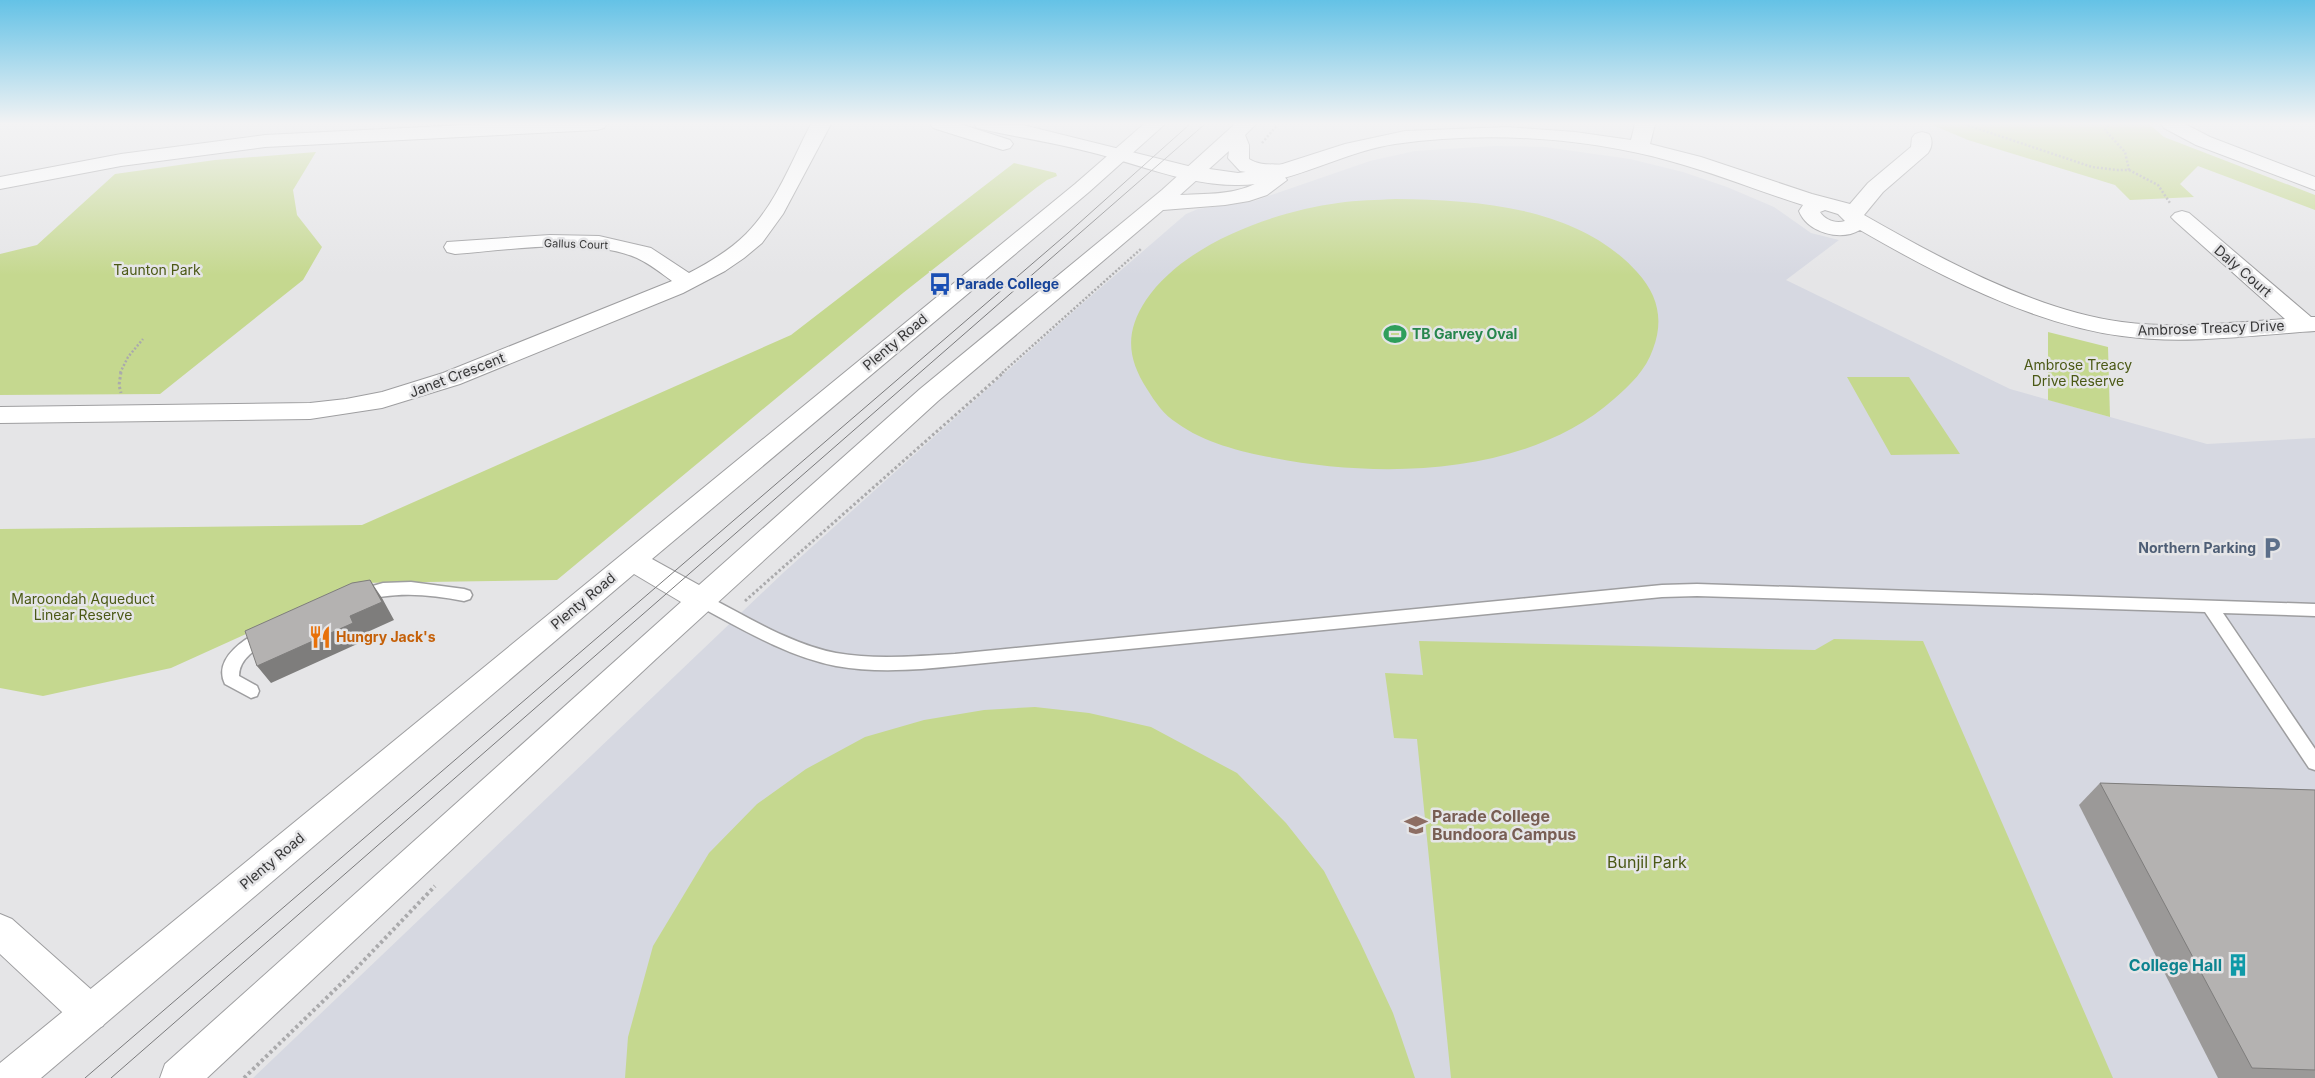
<svg xmlns="http://www.w3.org/2000/svg" width="2315" height="1078" font-family="Inter,sans-serif">
	<style>
		.built { fill: #d6d8e1 }
		.green { fill: #c5d88f }
		.lines { fill: none; stroke-linecap: round; stroke-linejoin: round }
		.lane-casing { stroke: #9e9ea0; stroke-width: 3 }
		.street-casing { stroke: #9e9ea0; stroke-width: 2 }
		.highway-casing { stroke: #9e9ea0; stroke-width: 2 }
		.path-far2 { stroke: #aaaaac; stroke-width: 2.5; stroke-dasharray: 2 2; stroke-linecap: butt }
		.path-far1 { stroke: #aaaaac; stroke-width: 3; stroke-dasharray: 2.5 2.5; stroke-linecap: butt }
		.path { stroke: #aaaaac; stroke-width: 4; stroke-dasharray: 3 3; stroke-linecap: butt }
		.lane { fill: #fff; fill-rule: evenodd }
		.street { fill: #fff; fill-rule: evenodd }
		.highway { fill: #fff; fill-rule: evenodd }
		.tram { stroke: #7a7a7c; stroke-width: 1 }
		.wall { fill: #9b9998 }
		.shaded-wall { fill: #7e7d7c }
		.building { fill: #b4b2b1; stroke: #7e7d7c }
		.labels { text-anchor: middle; stroke-width: 5; stroke-linejoin: round; paint-order: stroke }
		.far-street-label { font-size: 11px; fill: #383839; stroke: #e5e5e7 }
		.park-label { font-size: 14px; fill: #4b5915; stroke: #e5e5e7 }
		.street-label { font-size: 14px; fill: #383839; stroke: #e5e5e7 }
		.transit-label { font-size: 14px; font-weight: bold; fill: #164399; stroke: #e5e5e7; text-anchor: start }
		.leisure-label { font-size: 14px; font-weight: bold; fill: #27864d; stroke: #e5e5e7; text-anchor: start }
		.service-label { font-size: 14px; font-weight: bold; fill: #4e5e75; stroke: #e5e5e7; text-anchor: end }
		.food-label { font-size: 14px; font-weight: bold; fill: #c56008; stroke: #e5e5e7; text-anchor: start }
		.near-education-label { font-size: 16px; font-weight: bold; fill: #785e54; stroke: #e5e5e7; text-anchor: start }
		.near-park-label { font-size: 16px; fill: #4b5915; stroke: #e5e5e7 }
		.near-culture-label { font-size: 16px; font-weight: bold; fill: #0d838f; stroke: #e5e5e7; text-anchor: end }
	</style>
	<rect width="100%" height="100%" fill="#e5e5e7"/>
	<path class="built" d="M1495,146L1545,147L1630,159L1683,172L1727,187L1774,207L1811,233L1839,240L1786,280L2010,389L2207,444L2315,438V1078H253L783,573L1076,309L1186,214L1198,209L1254,201L1370,161L1415,151Z"/>
	<path class="green" d="M1930,124H2149L2164,137L2315,195V210L2198,166L2180,184L2194,197L2130,200L2115,185L1968,140Z
		M316,152L293,190L297,215L322,247L303,280L160,394L0,395V254L37,245L115,174L215,160Z
		M1014,163L1056,173L1057,176L1047,180L1036,188L903,293L557,580L359,583L171,668L43,696L0,688V529L362,525L791,335Z
		M1396,199C1478,200 1579,207 1637,272C1658,295 1664,320 1653,349C1646,370 1630,385 1614,399C1527,476 1382,479 1274,458C1242,452 1204,443 1177,423C1164,415 1155,402 1147,389C1127,358 1125,332 1146,300C1185,243 1273,212 1338,203C1357,200 1377,200 1396,199Z
		M2048,332L2108,347L2110,417L2048,400Z
		M1847,377H1909L1960,454L1891,455Z
		M1834,639L1923,641L2113,1078H1451L1417,739L1394,738L1385,673L1423,675L1419,641L1815,650Z
		M1035,707L1089,713L1151,727L1237,773L1286,823L1324,871L1360,942L1393,1013L1415,1078H625L628,1037L653,946L709,853L757,804L806,769L865,737L924,720L984,710Z"/>
	<g class="lines">
		<defs>
			<path id="lane" d="M411,582L464,589L470,591L472,595L470,599L464,601C428,594 394,591 358,602L352,600L350,596L352,592L383,583Z
				M1697,584L2315,604V616L2223,613L2315,749V770L2309,768L2205,612L1697,596L1662,597L955,666C916,670 875,673 836,666C786,656 740,628 695,604L693,600L695,596L701,594L707,596C748,617 790,644 836,653C875,660 916,656 955,654L1662,585Z
				M268,629L274,631L276,635L274,639C259,647 239,657 239,676L257,686L259,691L257,696L251,698L225,684C212,658 248,635 268,629Z"/>
			<path id="street" d="M484,124H607L604,128L597,130L265,147L121,166L0,189V177L121,154L265,135Z
				M811,124H831L783,214L762,243L744,258L725,271L683,293L460,384L382,408L310,419L0,423V407L310,403L346,399L382,392L443,373L672,281C661,273 650,264 637,258C588,237 508,250 455,254L447,252L444,247L447,242L550,235L599,236L651,248L689,273C710,262 730,250 746,234C776,204 792,160 811,124Z
				M930,124H960L1010,140L1013,144L1010,148L1003,150L933,128Z
				M974,124L1023,125L1188,166L1238,173L1267,169L1345,144L1405,131L1507,127L1575,132L1631,140L1635,124H1655L1650,144L1701,157L1812,194L1850,204L1868,183L1911,147L1912,138L1915,134L1922,132L1929,134C1933,140 1932,147 1928,153L1883,192L1864,215C1939,258 2036,311 2122,322C2176,329 2231,323 2285,319L2175,221L2171,217L2175,213L2182,211L2189,213L2311,317H2315V331C2251,335 2186,345 2122,336C2032,324 1938,275 1860,230C1840,242 1807,232 1799,211L1803,205C1758,191 1715,173 1670,161C1583,137 1485,131 1395,144C1342,152 1293,184 1239,185C1189,186 1138,164 1090,152C1052,142 1014,137 977,128ZM1825,210L1838,214L1845,221C1836,224 1825,220 1820,212Z
				M2161,124H2185L2210,137L2315,177V190L2196,145L2164,128Z
				M0,914L12,919L103,1000L108,1013L103,1026L90,1031L77,1026L0,954Z"/>
			<path id="highway" d="M1144,124H1165L1089,192L652,559L699,585L920,389L1162,190L1235,124H1256L1245,135L1249,145V159C1263,168 1278,162 1293,166L1296,170L1293,174L1284,176L1287,180L1267,195L1249,201L1225,205L1163,210L938,401L657,658L207,1078H160L165,1064L681,602L634,574L41,1078H0V1063L1075,184ZM1229,151L1228,158L1240,171L1269,176C1239,196 1214,193 1180,195Z"/>
		</defs>
		<use href="#lane" class="lane-casing"/>
		<use href="#street" class="street-casing"/>
		<use href="#highway" class="highway-casing"/>
		<path class="path-far2" d="M1964,124L2092,167L2116,170H2129L2125,152L2105,130L2109,124
			M1262,143L1278,124
			M2129,170L2158,185L2170,203
			M120,373L128,357L143,339
			M1002,373L1142,248"/>
		<path class="path-far1" d="M121,372L119,385L121,393
			M745,601L1004,372"/>
		<path class="path" d="M244,1078L348,977L435,886"/>
		<use href="#lane" class="lane"/>
		<use href="#street" class="street"/>
		<use href="#highway" class="highway"/>
		<path class="tram" d="M85,1078L1068,233L1190,124
			M111,1078L1205,124"/>
	</g>
	<path class="wall" d="M2100,783L2315,790V1078H2218L2079,805Z"/>
	<path class="shaded-wall" d="M370,580L382,598L394,620L363,634L366,640L271,683L257,666Z"/>
	<path class="building" d="M370,580L382,602L350,616L353,623L257,666L245,631L352,583Z
		M2100,783L2315,790V1070L2252,1068Z"/>
	<linearGradient id="sky" x2="0" y2="1"><stop stop-color="#64c2e6"/><stop offset="0.45" stop-color="#f3f3f4"/><stop offset="1" stop-color="#f3f3f4" stop-opacity="0"/></linearGradient>
	<rect width="2315" height="275" fill="url(#sky)"/>
	<defs>
		<symbol id="bus-bare" viewBox="-9 -9 18 18"><path d="M-5-6H5V4H4V6H2V4H-2V6H-4V4H-5ZM-3.5-4V0h7V-4ZM-3.5 1.2v1.5H-2V1.2ZM2 1.2v1.5H3.5V1.2Z" fill="#1a4fb4" stroke="#e5e5e7" stroke-width="2.5" paint-order="stroke"/></symbol>
		<symbol id="stadium-bare" viewBox="-9 -9 18 18"><path d="M0-5a6.5 5 0 1 0 0 10a6.5 5 0 1 0 0-10ZM-3.5-1.8h7v3.6h-7Z" fill="#2e9e5b" stroke="#e5e5e7" stroke-width="2.5" paint-order="stroke"/></symbol>
		<symbol id="parking-bare" viewBox="-9 -9 18 18"><path d="M-3.5-5.5H1a3.5 3.5 0 0 1 0 7H-1V5.5H-3.5ZM-1-3.4V-.6H.8a1.4 1.4 0 0 0 0-2.8Z" fill="#5c6f8a" stroke="#e5e5e7" stroke-width="2.5" paint-order="stroke"/></symbol>
		<symbol id="restaurant-bare" viewBox="-9 -9 18 18"><path d="M-5-6h1v4h1v-4h1v4h1v-4h1v5L-1.5 .5V6h-2V.5L-5-1ZM5-6V6H3V1.5H1.5Q1.5-4 5-6Z" fill="#e8710a" stroke="#e5e5e7" stroke-width="2.5" paint-order="stroke"/></symbol>
		<symbol id="school-bare" viewBox="-9 -9 18 18"><path d="M0-5L7-2L0 1L-7-2ZM-4 1L0 2.5L4 1V4Q0 6-4 4Z" fill="#8d6e63" stroke="#e5e5e7" stroke-width="2.5" paint-order="stroke"/></symbol>
		<symbol id="building-bare" viewBox="-9 -9 18 18"><path d="M-4-6H4V6H1V3H-1V6H-4ZM-2.5-4.3h1.7v1.8h-1.7ZM.8-4.3h1.7v1.8H.8ZM-2.5-1h1.7V.8h-1.7ZM.8-1h1.7V.8H.8Z" fill="#0f9aa8" stroke="#e5e5e7" stroke-width="2.5" paint-order="stroke"/></symbol>
	</defs>
	<g fill-rule="evenodd">
		<use href="#bus-bare" x="924" y="268" width="32" height="32"/>
		<use href="#stadium-bare" x="1379" y="318" width="32" height="32"/>
		<use href="#parking-bare" x="2256" y="532" width="32" height="32"/>
		<use href="#restaurant-bare" x="304" y="621" width="32" height="32"/>
		<use href="#school-bare" x="1400" y="809" width="32" height="32"/>
		<use href="#building-bare" x="2222" y="949" width="32" height="32"/>
	</g>
	<g class="labels">
		<g class="far-street-label">
			<text transform="translate(576 244) rotate(2)" y="4">Gallus Court</text>
		</g>
		<g class="park-label">
			<text x="157" y="275">Taunton Park</text>
			<text x="2078" y="370">Ambrose Treacy<tspan x="2078" dy="16">Drive Reserve</tspan></text>
			<text x="83" y="604">Maroondah Aqueduct<tspan x="83" dy="16">Linear Reserve</tspan></text>
		</g>
		<g class="street-label">
			<text transform="translate(2243 271) rotate(41)" y="5">Daly Court</text>
			<text transform="translate(2211 328) rotate(-2)" y="5">Ambrose Treacy Drive</text>
			<text transform="translate(895 342) rotate(-40)" y="5">Plenty Road</text>
			<text transform="translate(457 375) rotate(-21)" y="5">Janet Crescent</text>
			<text transform="translate(583 601) rotate(-40)" y="5">Plenty Road</text>
			<text transform="translate(272 861) rotate(-40)" y="5">Plenty Road</text>
		</g>
		<g class="transit-label">
			<text x="956" y="289">Parade College</text>
		</g>
		<g class="leisure-label">
			<text x="1412" y="339">TB Garvey Oval</text>
		</g>
		<g class="service-label">
			<text x="2256" y="553">Northern Parking</text>
		</g>
		<g class="food-label">
			<text x="336" y="642">Hungry Jack's</text>
		</g>
		<g class="near-education-label">
			<text x="1432" y="822">Parade College<tspan x="1432" dy="18">Bundoora Campus</tspan></text>
		</g>
		<g class="near-park-label">
			<text x="1647" y="868">Bunjil Park</text>
		</g>
		<g class="near-culture-label">
			<text x="2222" y="971">College Hall</text>
		</g>
	</g>
</svg>
